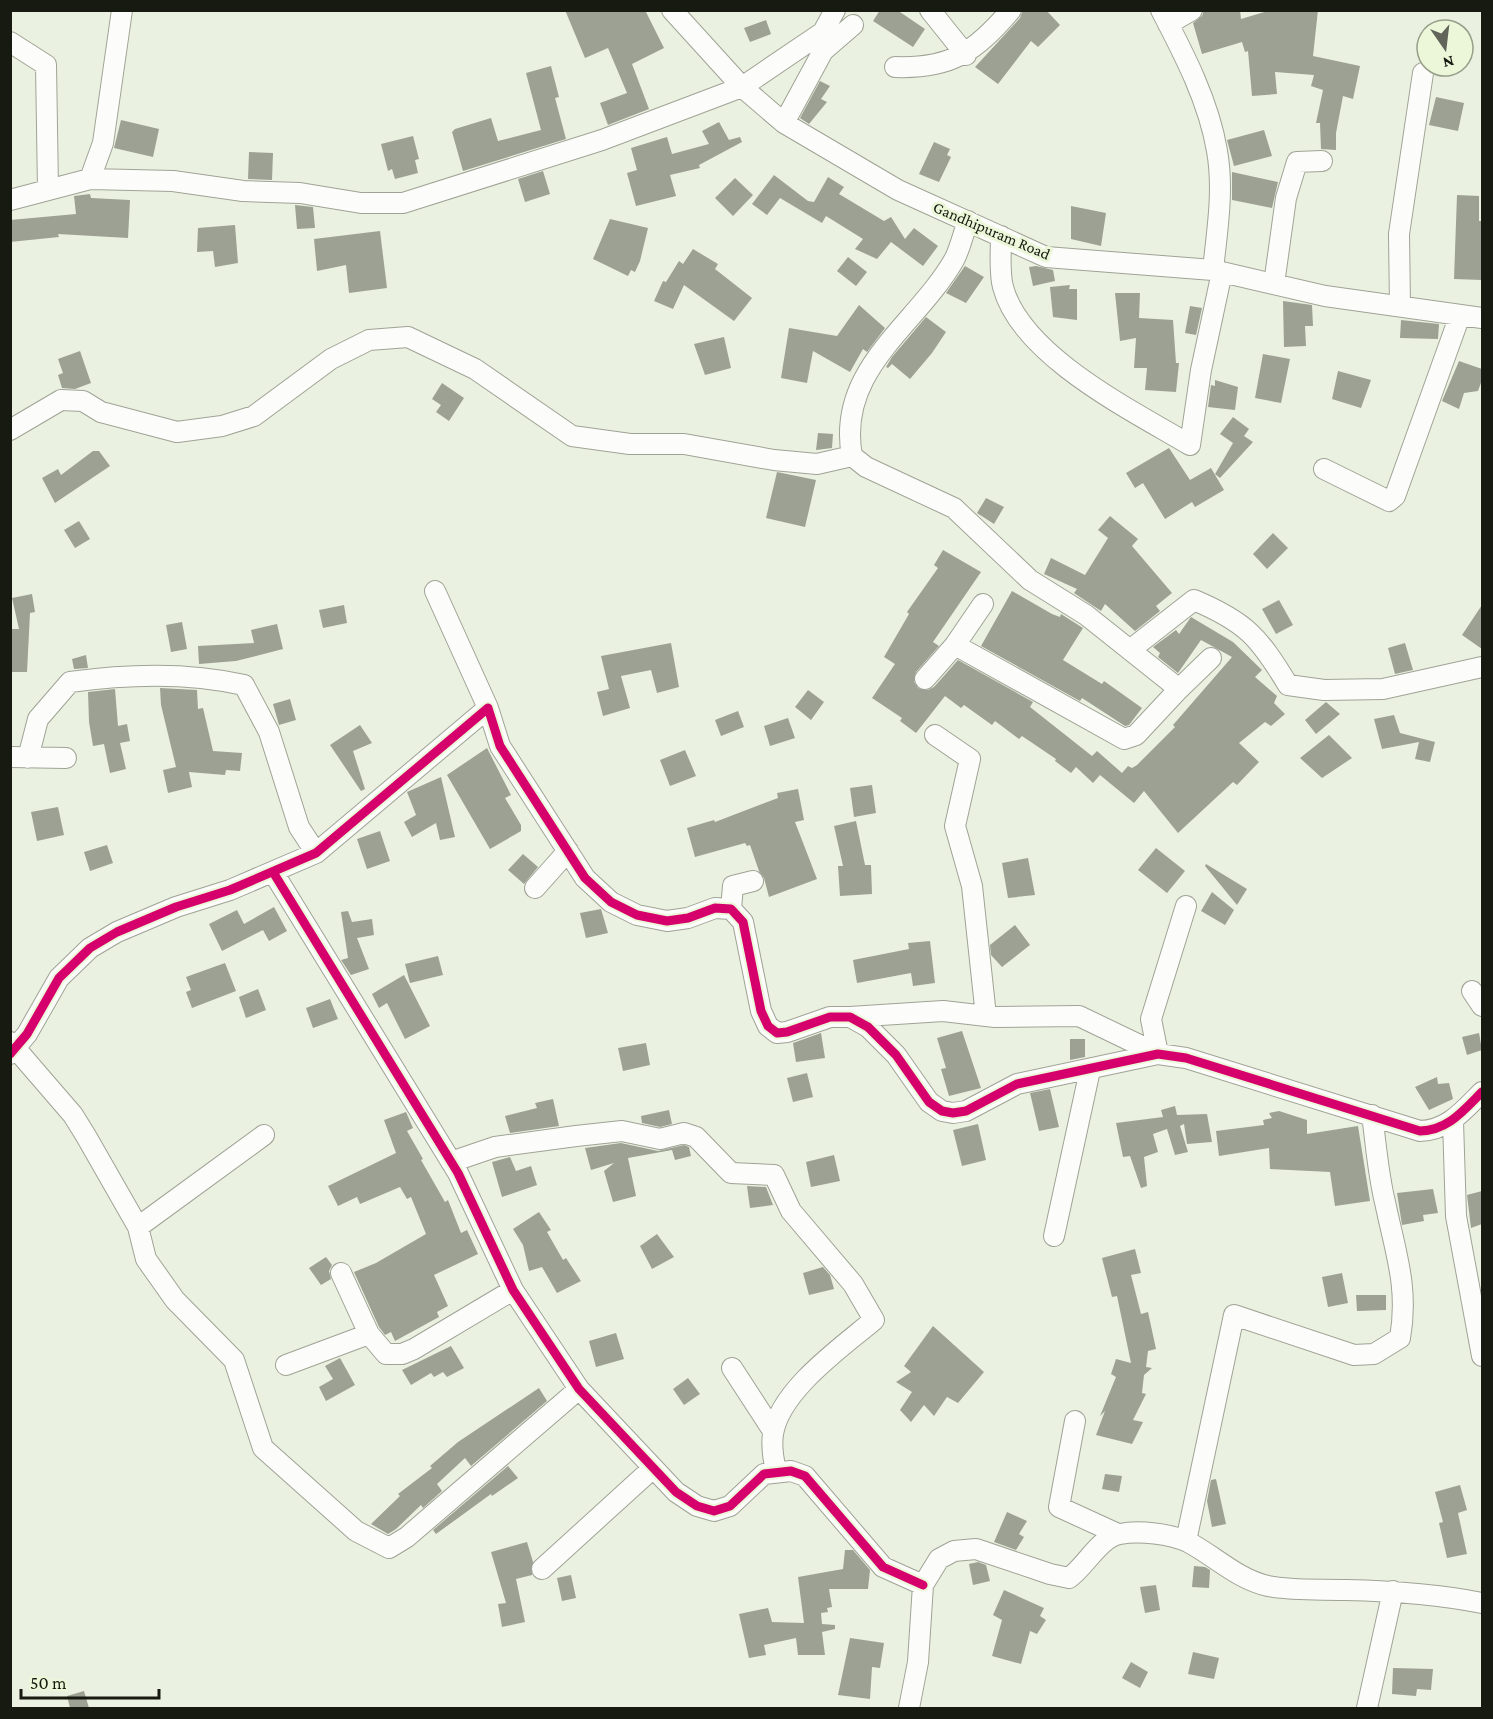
<svg xmlns="http://www.w3.org/2000/svg" width="1493" height="1719" font-family="'Crimson Pro',serif">
	<style>
		.building { fill: #9ca194 }
		.lines { fill: none; stroke-linecap: round; stroke-linejoin: round }
		.minor-casing { stroke: #9fa396; stroke-width: 22 }
		.minor { stroke: #fcfdfa; stroke-width: 20 }
		.cycleway-casing { stroke: #ecf7da; stroke-width: 13 }
		.cycleway { stroke: #d6006c; stroke-width: 9 }
		.labels { text-anchor: middle; stroke-width: 6; stroke-linejoin: round; paint-order: stroke }
		.street-label { font-size: 16px; fill: #161a10; stroke: #ecf7da }
	</style>
	<rect width="100%" height="100%" fill="#ebf1e0"/>
	<path class="building" d="M565,10H645L664,48L632,64L649,109L608,125L600,103L627,93L608,48L585,58Z
		M880,10H897L925,29L913,47L873,21Z
		M1023,10H1046L1060,25L1038,47L1031,41L998,84L975,67L1020,18Z
		M1204,10H1240L1241,19L1271,10H1318L1313,56L1360,66L1353,99L1343,96L1336,133V150L1321,149L1320,123H1316L1323,90L1311,86L1314,75L1275,72L1277,94L1252,96L1248,51L1245,52L1242,42L1202,54L1193,23L1202,16Z
		M766,20L771,34L750,42L744,28Z
		M551,66L559,97L555,98L566,139L463,171L452,132L455,129L491,118L498,141L541,130L526,73Z
		M820,81L830,86L821,99L827,102L809,124L800,118Z
		M1436,97L1464,103L1458,131L1429,125Z
		M121,120L159,129L153,157L114,148Z
		M719,122L729,140L740,137L742,142L699,165L700,168L670,175L676,196L636,206L627,173L637,170L631,148L667,137L672,154L709,144L702,131Z
		M1264,130L1272,156L1234,166L1227,140Z
		M413,136L419,159L415,160L418,173L395,179L392,169L388,171L381,144Z
		M934,142L950,149L947,155L951,157L939,182L919,174Z
		M249,152L273,153L272,180L248,179Z
		M543,171L550,194L525,202L518,179Z
		M1232,172L1278,182L1272,208L1232,200Z
		M774,175L808,201L814,202L828,177L844,187L839,194L884,221L891,217L905,239L914,228L938,246L923,266L891,242L877,259L855,249L863,239L826,216L822,223L780,198L767,215L752,204Z
		M735,178L753,195L733,216L715,198Z
		M90,194L91,198L130,200L128,238L58,234L59,237L10,242V220L76,214L74,196Z
		M1457,195L1479,196V221H1482V280L1454,279Z
		M295,205L313,207L315,228L297,229Z
		M1071,206L1106,213L1101,246L1071,239Z
		M610,219L648,228L640,261L635,272L631,270L628,276L593,259Z
		M235,225L238,263L215,267L213,251L197,252L198,228Z
		M380,231L387,288L349,293L346,265L317,271L314,239Z
		M693,249L718,264L715,269L752,298L734,321L684,285L673,309L654,301L663,281L666,282L679,261L683,264Z
		M848,257L867,272L856,286L837,271Z
		M965,266L984,277L966,303L946,293Z
		M1036,266L1053,270L1055,281L1033,286L1029,267Z
		M1070,285L1069,289H1077V320L1053,317L1050,287Z
		M1115,293H1140L1139,318L1173,320L1176,363H1179L1176,392L1145,390L1147,368H1134L1136,338L1120,341Z
		M1283,301L1312,305L1313,326H1305L1306,346L1284,347Z
		M859,305L885,328L867,352L863,349L850,372L813,351L807,383L781,378L789,328L837,336Z
		M1190,306L1202,308L1196,335L1185,333Z
		M926,317L946,332L932,353L910,379L892,364L888,368L886,367L892,357Z
		M1401,320L1439,324L1438,339L1400,338Z
		M724,337L731,368L705,375L694,344Z
		M80,351L91,383L75,389L62,388L58,375L63,373L58,359Z
		M1263,354L1290,359L1281,403L1255,398Z
		M1459,361L1482,369V380L1478,391L1464,393L1459,409L1442,401Z
		M1338,371L1371,380L1361,408L1332,399Z
		M1215,380L1238,387L1235,410L1208,407L1211,385L1215,386Z
		M442,383L464,398L449,421L436,412L441,405L432,399Z
		M1233,417L1249,429L1244,436L1253,442L1220,478L1215,474L1233,443L1220,434Z
		M818,433L833,434L832,448L816,450Z
		M1169,448L1190,480L1211,468L1224,490L1195,507L1192,502L1165,519L1143,483L1135,488L1126,473Z
		M93,451H99L110,466L55,503L42,478L58,469L61,475Z
		M777,472L816,480L805,527L766,518Z
		M986,498L1004,507L994,524L977,513Z
		M1110,516L1138,539L1132,546L1172,593L1156,606L1160,611L1135,631L1105,604L1101,611L1074,593L1077,589L1044,574L1051,558L1085,575L1108,538L1098,530Z
		M79,521L90,539L75,548L64,530Z
		M1273,533L1288,548L1267,569L1253,554Z
		M943,550L981,572L933,642L939,646L916,672L914,682L918,688L928,690L934,687L958,660L1033,702L1030,707L1092,756L1097,751L1122,773L1128,766L1132,768L1137,765L1175,727L1173,725L1232,657L1201,640L1178,673L1158,657L1160,653L1153,647L1176,630L1179,634L1191,617L1233,642L1262,670L1255,677L1277,696L1274,703L1285,714L1271,726L1265,722L1239,743L1259,762L1237,785L1233,782L1178,833L1144,791L1134,803L1100,775L1093,783L1076,767L1071,773L1055,761L1056,759L1022,736L1019,739L995,721L992,725L964,705L961,708L945,696L916,733L900,721L902,718L872,698L895,664L884,657L909,614L907,612L938,568L934,565Z
		M1012,591L1052,614L1060,617L1061,614L1083,628L1063,660L1102,684L1104,681L1142,708L1129,725L1125,726L1082,698L1080,701L981,646Z
		M32,594L35,612L30,613L27,672H10V629H19L12,598Z
		M1279,600L1293,625L1276,634L1262,609Z
		M344,605L347,623L323,628L319,610Z
		M1482,605V649L1462,635Z
		M182,622L187,649L171,652L166,625Z
		M277,624L283,649L236,661L199,664L198,646L254,643L251,630Z
		M671,643L679,687L657,693L651,670L621,676L630,708L603,716L597,692L609,689L601,656Z
		M1405,643L1413,670L1395,674L1388,648Z
		M86,655L88,668L74,669L72,659Z
		M160,688L197,690L198,709L203,708L213,751L242,753L240,771L226,770L225,775L189,772L192,787L168,793L163,770L176,767L161,705Z
		M115,689L118,726L127,724L130,741L120,743L126,769L110,773L104,744L93,746L89,722L88,692Z
		M808,690L824,702L811,720L795,707Z
		M290,699L296,720L279,725L273,704Z
		M1326,702L1340,714L1316,734L1305,720Z
		M738,711L744,727L721,736L715,720Z
		M1394,715L1400,733L1435,742L1430,762L1415,759L1419,742L1382,749L1374,719Z
		M788,718L795,738L770,746L764,726Z
		M360,725L372,743L353,751L365,789L361,791L330,745Z
		M1329,735L1352,758L1322,778L1300,758Z
		M487,748L511,795L505,798L521,825V831L490,849L447,775Z
		M685,750L696,776L670,786L660,760Z
		M441,777L455,837L440,840L436,823L412,837L404,822L416,815L407,792Z
		M872,785L876,813L854,817L850,788Z
		M798,789L804,820L795,822L817,879L769,897L764,878L759,871L750,845L747,846L745,843L695,857L687,828L714,820L715,822L778,798L777,793Z
		M58,807L64,835L37,841L31,812Z
		M856,821L865,865H871L872,894L840,896L838,866H843L834,826Z
		M380,831L390,861L367,869L357,839Z
		M107,845L113,863L90,871L84,852Z
		M1156,848L1185,871L1167,893L1138,870Z
		M523,854L538,867L524,884L508,870Z
		M1028,858L1035,895L1008,898L1002,863Z
		M1206,864L1247,889L1237,905L1205,866Z
		M1212,892L1234,910L1225,925L1201,911Z
		M274,907L287,931L269,941L263,930L222,951L209,924L237,910L244,924Z
		M601,909L608,933L586,938L580,913Z
		M348,911L352,922L372,919L374,935L357,938L369,969L351,975L341,960L348,958L341,912Z
		M1015,925L1030,945L1002,967L991,955L990,945Z
		M930,941L935,983L913,986L911,973L857,983L853,960L909,949L908,943Z
		M438,956L443,975L410,983L405,964Z
		M225,963L236,991L192,1008L186,992L191,990L186,977Z
		M404,975L430,1026L405,1039L387,1003L379,1008L372,994Z
		M258,989L266,1010L246,1018L239,997Z
		M330,999L338,1019L313,1028L306,1008Z
		M962,1031L981,1088L949,1096L941,1069L946,1068L937,1038Z
		M821,1033L825,1058L796,1062L793,1043Z
		M1479,1033L1482,1050L1467,1055L1462,1037Z
		M1070,1039H1085V1057L1070,1060Z
		M646,1043L650,1065L623,1071L618,1048Z
		M807,1073L813,1097L793,1102L787,1078Z
		M1437,1077L1438,1084L1449,1083L1453,1099L1429,1110L1415,1087Z
		M1050,1089L1059,1127L1039,1131L1030,1093Z
		M553,1099L559,1126L510,1133L505,1116L537,1108L535,1103Z
		M1175,1106L1177,1115L1207,1114L1212,1142L1187,1144L1184,1124L1180,1126L1188,1152L1175,1155L1167,1129L1153,1134L1158,1152L1144,1157L1147,1186L1141,1188L1130,1156L1123,1157L1116,1123L1163,1117L1161,1110Z
		M669,1110L672,1124L660,1127L642,1123L641,1116Z
		M1279,1111L1307,1120V1134L1358,1126L1370,1201L1335,1206L1330,1172L1270,1169L1269,1148L1219,1156L1216,1131L1264,1125L1263,1120L1272,1118L1269,1113Z
		M406,1112L413,1128L407,1131L423,1159L421,1160L445,1202L448,1200L461,1233L467,1230L478,1254L434,1275L448,1306L437,1312L439,1317L395,1341L391,1332L385,1335L379,1327L354,1272L376,1263L426,1234L411,1197L407,1199L400,1187L360,1204L357,1197L338,1206L328,1186L396,1153L384,1120Z
		M978,1124L986,1160L962,1166L953,1130Z
		M621,1143L658,1151L684,1145L689,1147L691,1156L675,1160L672,1150L628,1158L636,1196L613,1202L604,1171L614,1163L591,1170L585,1148Z
		M834,1155L840,1181L811,1187L806,1162Z
		M510,1157L516,1171L531,1166L537,1185L502,1197L492,1162Z
		M747,1186L766,1187L773,1205L750,1208Z
		M1433,1189L1438,1213L1423,1215L1424,1221L1402,1225L1397,1193Z
		M1482,1191V1224L1471,1228L1467,1195Z
		M539,1212L551,1230L547,1232L563,1260L566,1258L581,1281L557,1293L542,1267L529,1271L523,1245L513,1229Z
		M657,1234L674,1257L652,1269L640,1246Z
		M1135,1249L1141,1273L1131,1275L1141,1314L1148,1312L1156,1349L1148,1351L1146,1367L1152,1368L1144,1375L1142,1393L1146,1394L1133,1420L1143,1422L1132,1444L1096,1435L1105,1411L1100,1416L1116,1377L1111,1374L1116,1359L1131,1363L1117,1296L1112,1297L1102,1258Z
		M326,1257L332,1265L329,1271L331,1279L321,1285L309,1268Z
		M823,1267L830,1275L834,1289L809,1295L803,1273Z
		M1342,1273L1348,1303L1328,1307L1322,1277Z
		M1356,1295H1386V1310L1357,1311Z
		M933,1326L984,1372L958,1403L947,1397L934,1416L924,1405L911,1422L900,1410L912,1392L896,1382L911,1372L904,1366Z
		M616,1333L624,1359L596,1367L589,1341Z
		M451,1346L464,1368L447,1377L443,1372L434,1377L431,1373L411,1385L402,1370Z
		M340,1358L355,1385L326,1401L319,1387L333,1379L325,1366Z
		M688,1378L700,1394L684,1405L673,1389Z
		M539,1388L547,1401L471,1466L465,1458L437,1484L442,1491L423,1508L421,1505L396,1529L388,1534L371,1524L400,1496L398,1494L432,1468L430,1466L458,1442Z
		M508,1466L518,1478L492,1496L491,1494L436,1534L433,1530Z
		M1105,1474L1122,1476L1119,1492L1102,1489Z
		M1216,1479L1226,1524L1212,1527L1207,1501L1211,1480Z
		M1460,1485L1467,1510L1458,1513L1467,1554L1447,1558L1439,1523L1443,1522L1435,1492Z
		M1007,1512L1027,1521L1019,1534L1024,1537L1016,1550L994,1542Z
		M527,1542L533,1562L532,1575L516,1579L525,1622L502,1627L498,1604L506,1603L491,1552Z
		M845,1550H853L870,1570L868,1589H829L832,1607L827,1608L828,1612L821,1613L822,1624L835,1625V1629L822,1632L825,1655H798L796,1638L764,1645L766,1655L749,1658L739,1614L768,1608L772,1622L804,1623L798,1577L843,1569Z
		M978,1562L986,1565L990,1581L973,1585L969,1564Z
		M1194,1566L1205,1567L1210,1570L1209,1588L1192,1587Z
		M571,1575L576,1598L562,1601L557,1578Z
		M1156,1585L1160,1610L1145,1613L1140,1587Z
		M1004,1590L1044,1608L1040,1616L1046,1620L1037,1634L1030,1631L1021,1664L992,1656L1002,1620L993,1615Z
		M850,1638L884,1643L880,1668L872,1667L870,1699L838,1695Z
		M1193,1652L1219,1658L1214,1679L1188,1674Z
		M1131,1662L1148,1672L1140,1688L1122,1678Z
		M1393,1668L1433,1669L1431,1690L1417,1689L1416,1696L1392,1694Z
		M84,1691L89,1708H70L67,1696Z"/>
	<g class="lines">
		<defs>
			<path id="minor" d="M672,10L742,87L784,123L898,190L1046,257L1213,270L1325,296L1482,318
				M930,10L966,55
				M1161,10C1184,54 1209,102 1217,151C1224,190 1217,231 1213,270
				M1168,24L1192,10
				M10,42L46,65L48,190
				M895,67C951,69 975,52 1011,10
				M784,123L823,51L853,25
				M90,179L103,143L122,10
				M10,200L90,179L173,181L243,191L300,193L361,203H403L602,140L742,87L823,32L835,10
				M968,221C963,234 960,249 954,260C916,326 836,369 852,456L866,467L954,508L1030,580L1086,615L1130,650L1194,600C1246,622 1259,637 1288,685L1324,690L1383,689L1482,667
				M1001,236C1001,252 999,272 1003,287C1021,356 1133,411 1190,445L1201,370L1222,272
				M1274,284L1286,198L1297,162L1322,161
				M1400,306L1399,234L1423,73
				M10,430L61,400L83,401L101,412L177,432L222,426L254,416L331,359L369,340L408,337L475,369L572,436L630,444H684L774,460L817,464L852,456
				M1324,469L1389,501L1395,496L1460,315
				M435,591L488,708
				M955,645L1124,739L1136,735L1179,689L1130,650
				M925,679L955,645L983,604
				M1179,689L1211,658
				M935,735L970,759L955,826L972,886L986,1016
				M10,757L66,758
				M28,758L38,719L70,682C127,674 188,672 244,685L269,732L299,827L316,853
				M273,872L458,1173L513,1290L579,1389L676,1492L697,1506L714,1511L730,1506L764,1474L791,1471L805,1476L883,1567L923,1585
				M535,888L568,851
				M731,909L733,886L753,881
				M1472,991L1482,1006
				M850,1017L943,1011L995,1017L1079,1016L1158,1054
				M10,1042L73,1115L86,1136L138,1227L146,1259L175,1300L234,1360L263,1448L356,1531L389,1548L407,1537L579,1389
				M10,1054L27,1034L59,978L90,948L117,932L176,907L230,890L316,853L488,708L500,746L585,878L611,902L637,915L667,921L688,918L715,908L731,909L743,922L761,1011L768,1026L777,1033L787,1032L830,1017H850L868,1027L896,1055L929,1102L942,1111L953,1113L966,1111L1017,1084L1158,1054L1186,1058L1420,1131C1448,1130 1463,1111 1482,1092
				M1158,1054L1151,1019L1186,906
				M1453,1121L1456,1216L1482,1356
				M451,1162L495,1147L576,1136L622,1131L660,1139L684,1133L696,1137L731,1173L774,1175L791,1211L853,1284L874,1320C842,1347 780,1390 773,1434C771,1447 773,1458 776,1471
				M138,1227L264,1135
				M1054,1236L1090,1070
				M341,1273L369,1334L386,1354H402L414,1349L513,1290
				M286,1365L369,1334
				M732,1368L773,1431
				M1075,1421L1059,1507L1118,1534
				M1186,1541L1234,1315L1354,1355L1374,1354L1400,1338C1409,1287 1395,1251 1385,1202C1378,1174 1376,1144 1372,1115
				M542,1569L653,1468
				M909,1708L918,1662L923,1585L939,1559L954,1551L976,1549L1050,1574L1069,1578C1086,1566 1099,1538 1120,1534C1139,1530 1171,1534 1188,1542C1215,1556 1237,1579 1268,1586C1293,1591 1320,1589 1346,1590C1392,1591 1437,1594 1482,1603
				M1367,1708L1393,1591"/>
		</defs>
		<use href="#minor" class="minor-casing"/>
		<use href="#minor" class="minor"/>
		<defs>
			<path id="cycleway" d="M273,872L458,1173L513,1290L579,1389L676,1492L697,1506L714,1511L730,1506L764,1474L791,1471L805,1476L883,1567L923,1585
				M10,1054L27,1034L59,978L90,948L117,932L176,907L230,890L316,853L488,708L500,746L585,878L611,902L637,915L667,921L688,918L715,908L731,909L743,922L761,1011L768,1026L777,1033L787,1032L830,1017H850L868,1027L896,1055L929,1102L942,1111L953,1113L966,1111L1017,1084L1158,1054L1186,1058L1420,1131C1448,1130 1463,1111 1482,1092"/>
		</defs>
		<use href="#cycleway" class="cycleway-casing"/>
		<use href="#cycleway" class="cycleway"/>
	</g>
	<g class="labels">
		<g class="street-label">
			<text transform="translate(992 230) rotate(23)" y="6">Gandhipuram Road</text>
		</g>
	</g>
	<rect width="1493" height="1719" fill="none" stroke="#161a10" stroke-width="24"/>
	<g transform="translate(1445 48) rotate(166)"><circle r="28" fill="#ecf7da" stroke="#969f89" stroke-width="1.5"/>
	<path d="M0-4.5L10 22L0 15L-10 22Z" fill="#616559"/>
	<text y="-9" font-size="16" font-weight="bold" text-anchor="middle" fill="#161a10">N</text>
	</g>
	<path d="M21 1689v9h138v-9" fill="none" stroke="#161a10" stroke-width="3"/>
	<text x="30" y="1689" font-size="18" fill="#161a10" stroke="#ecf7da" stroke-width="4.5" paint-order="stroke">50 m</text>
</svg>
